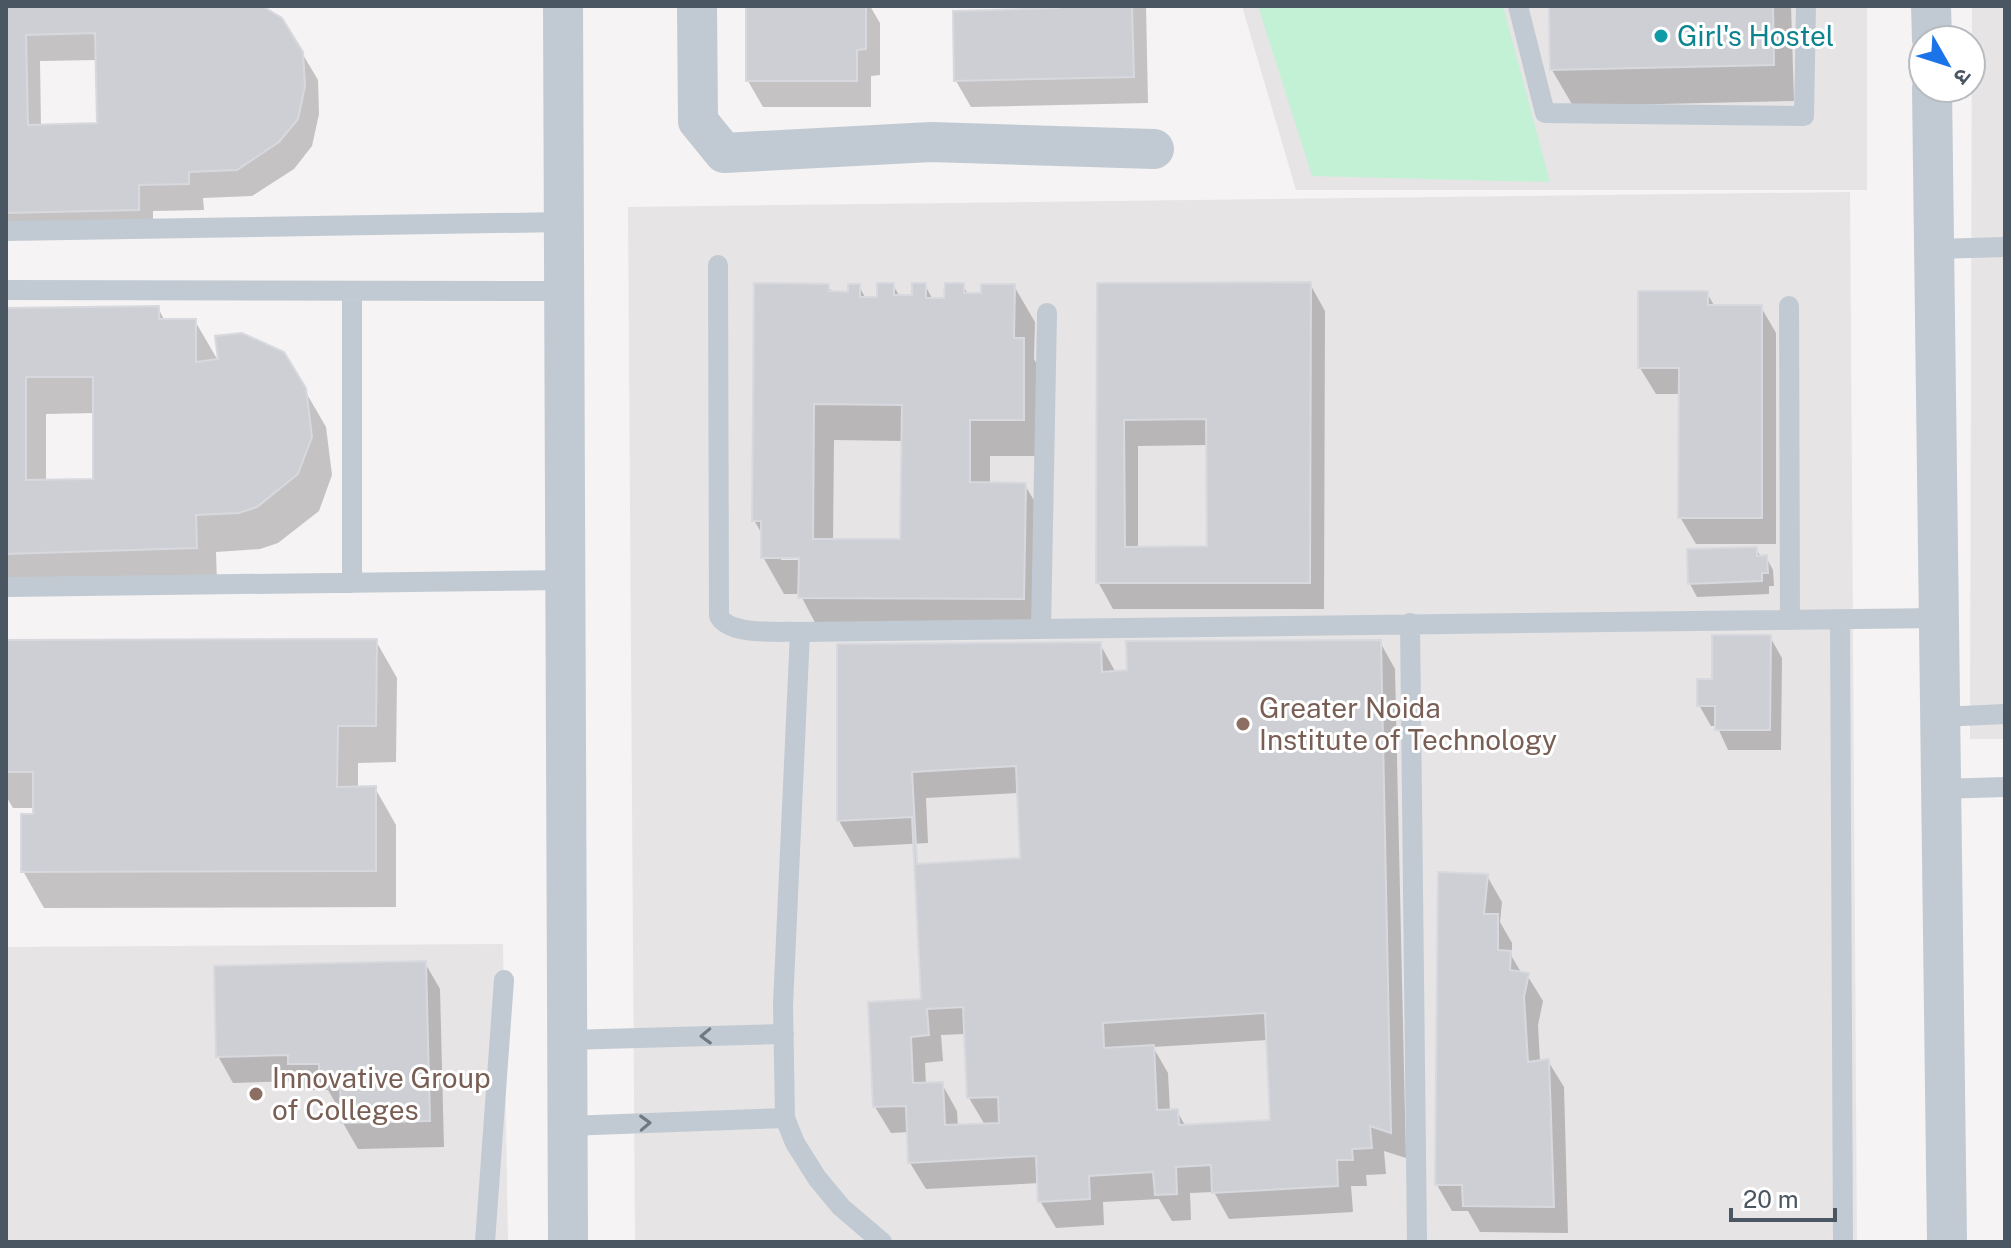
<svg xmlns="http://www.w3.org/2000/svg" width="2011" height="1248" font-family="'Public Sans','Noto Sans Devanagari',sans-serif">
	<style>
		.education { fill: #e6e4e5 }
		.green { fill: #c3f1d5 }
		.shadow { fill: #0003; fill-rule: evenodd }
		.building { fill: #cdcfd5; stroke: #d7d9de; stroke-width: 2; fill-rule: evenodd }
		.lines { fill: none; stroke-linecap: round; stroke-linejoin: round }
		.lane { stroke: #c1cad2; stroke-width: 20 }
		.street { stroke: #c1cad2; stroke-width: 40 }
		.oneway { stroke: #6e7983 }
		.culture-dot { fill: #0f9aa8; stroke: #fff; stroke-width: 3 }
		.education-dot { fill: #8d6e63; stroke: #fff; stroke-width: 3 }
		.labels { text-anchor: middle; stroke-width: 6; stroke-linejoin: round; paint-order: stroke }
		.culture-label { font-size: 28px; fill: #0d838f; stroke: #fff; text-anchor: start }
		.education-label { font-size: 28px; fill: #785e54; stroke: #fff; text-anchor: start }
	</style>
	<rect width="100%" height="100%" fill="#f5f3f3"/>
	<path class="education" d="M1242,6H1867V190H1296Z
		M1972,6H2005V739H1970Z
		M1850,192L1857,1242H635L628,207Z
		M503,944L508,1242H6V947Z"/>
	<path class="green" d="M1258,6H1503L1550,182L1312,176Z"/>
	<path class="shadow" d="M6,6H259L302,53L318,80L319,114L312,146L294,169L252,196L203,198L204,210L153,211V236L6,239ZM98,60L99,125L41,127L40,61Z
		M748,6H870L880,23V75L871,76V107H763L748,81Z
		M1061,6H1146L1148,103L971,107L956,81L1061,10Z
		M1551,6H1791L1794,101L1573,106L1552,70Z
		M1310,284L1325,311L1324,609H1113L1098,582L1099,285ZM1208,445L1209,548L1138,549V446Z
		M893,285L900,297H914L925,285L933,300H946L963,285L968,295H983L1014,286L1035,322L1034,359L1044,377V456H990V484L1025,485L1046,521L1045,635L821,634L800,594H784L763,557V536L754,520L828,286L833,293L850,294L859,286L866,299H879ZM834,440L903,441L902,541H833ZM781,556H809V560H781Z
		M1707,293L1715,307H1761L1776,333V544H1696L1680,517L1681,394H1656L1640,368Z
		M158,308L165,321H195L220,364L304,389L326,427L332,475L319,511L278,543L260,549L216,552L217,584L6,591V310ZM95,413V481L46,482V414Z
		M1756,549L1761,557H1766L1773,570L1774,586H1769V594L1697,597L1690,584L1689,551Z
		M1770,637L1782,658L1781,750H1728L1717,726H1711L1699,705L1714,681Z
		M376,641L397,678L396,762L358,763V788H375L396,825V907L44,908L23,871L35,808H13L6,796V642Z
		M1380,642L1395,669L1406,1158L1384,1151L1386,1174L1366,1175L1367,1186H1351L1353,1212L1229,1219L1214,1192L1190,1193L1191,1220L1172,1221L1159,1199L1103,1202L1104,1225L1056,1228L1040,1201V1183L926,1189L910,1163L909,1132L891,1133L875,1107L923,1001L1022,860L1019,793L926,798L928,843L854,847L839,821L1100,644L1116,673ZM966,1034L969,1098L985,1125L958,1127L957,1111L942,1084L926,1085L925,1063L943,1061L941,1035ZM1268,1040L1272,1122L1186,1127L1177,1111H1170L1168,1073L1153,1047Z
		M1487,876L1502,902L1500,922L1512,943V957L1522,974L1527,975L1543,1001L1538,1025L1540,1062L1548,1061L1564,1087L1568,1233L1480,1232L1468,1211H1452L1437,1185Z
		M425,963L440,989L444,1147L358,1149L343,1123V1104H336L328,1090H305L300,1081L233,1083L218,1056Z"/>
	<path class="building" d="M6,6H262L282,18L303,52L305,86L298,119L279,142L237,170L189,172V184L139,185V210L6,213ZM95,33L97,123L28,125L26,35Z
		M746,6H866V49L857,50V81H746Z
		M1059,6H1132L1134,77L954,81L953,11L1059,8Z
		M1549,6H1773L1774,65L1550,70Z
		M1311,282L1310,583H1096L1097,283ZM1206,419L1207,546L1125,547L1124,420Z
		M754,283L829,284V291L848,292V284H860V297H877V283H894V295H912V283H926V298H944L945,283H964V293H981V284H1015L1014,338H1024V420H970V482L1026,483L1024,599L798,598L799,558H761V521H752ZM814,404L902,405L900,539H813Z
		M1638,291H1708V305H1762V518H1678L1679,368H1638Z
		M159,306V319H196V362L218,359L215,336L242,333L284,352L306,388L312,437L298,474L257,507L239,513L196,515L197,548L6,554V308ZM26,377H93V479L26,480Z
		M1757,547V556L1767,555L1768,573H1762V581L1688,584L1687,549Z
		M1712,635H1771L1770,730H1715V706H1697V679H1712Z
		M377,639L376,726H338L337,787L376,786V871L21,872V814H33V772H6V640Z
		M1381,640L1391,1133L1370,1126L1372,1148L1352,1149L1353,1160H1337L1338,1186L1212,1193L1211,1165L1176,1167L1177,1194L1155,1195L1153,1172L1089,1176L1090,1199L1038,1202L1036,1156L908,1163L906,1106L873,1107L868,1002L921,999L912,817L837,821V644L1101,642L1102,672L1127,670L1126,641ZM1016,766L1020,858L917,864L912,772ZM963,1007L967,1098L998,1097L999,1123L945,1125L943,1082L913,1083L911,1037L929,1035L927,1009ZM1265,1013L1270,1120L1179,1125L1178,1109L1157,1110L1154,1045L1104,1048L1103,1023Z
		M1438,872L1488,874L1484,914H1498V950L1511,951L1510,970L1529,973L1524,997L1528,1062L1549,1059L1554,1207L1463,1206L1462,1185H1435Z
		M426,961L430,1121L341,1123L340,1078H319V1064H288V1055L216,1057L214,966Z"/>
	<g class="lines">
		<path class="lane" d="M1518,6L1545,113L1804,116L1806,6
			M6,231L564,222
			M1935,249L2005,247
			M718,265L719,616C729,636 780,631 800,632L1939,618
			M6,290L564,291
			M352,291V583
			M1789,306L1790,619
			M6,587L565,580
			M1840,619L1843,1242
			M1410,623L1417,1242
			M1041,629L1047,313
			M800,632L783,1005L785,1118L795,1143L817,1178L841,1207L882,1242
			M1940,717L2005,714
			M1941,789L2005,787
			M567,1040L784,1034
			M567,1126L785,1118
			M485,1242L504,980"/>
		<path class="street" d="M563,6L568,1242
			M697,6L698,121L724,153L931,142L1154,149
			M1931,6L1932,40
			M1932,88L1947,1242"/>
	</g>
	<defs><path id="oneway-chevron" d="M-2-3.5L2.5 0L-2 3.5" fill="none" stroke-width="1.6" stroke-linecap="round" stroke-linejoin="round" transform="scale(2)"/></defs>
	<g class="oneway">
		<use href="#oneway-chevron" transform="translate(706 1036) rotate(178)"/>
		<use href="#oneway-chevron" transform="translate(645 1123) rotate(-2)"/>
	</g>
	<circle class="culture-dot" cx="1661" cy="36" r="8"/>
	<g class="education-dot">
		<circle cx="1243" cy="724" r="8"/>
		<circle cx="256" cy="1094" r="8"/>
	</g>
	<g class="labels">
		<g class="culture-label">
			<text x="1677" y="46">Girl's Hostel</text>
		</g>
		<g class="education-label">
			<text x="1259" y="718">Greater Noida<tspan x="1259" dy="32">Institute of Technology</tspan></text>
			<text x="272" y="1088">Innovative Group<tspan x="272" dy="32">of Colleges</tspan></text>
		</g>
	</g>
	<rect width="2011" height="1248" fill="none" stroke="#4a5661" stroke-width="16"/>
	<g transform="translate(1947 64) rotate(129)"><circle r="38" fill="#ffffff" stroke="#b7bbc0" stroke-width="2"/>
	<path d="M0-6L14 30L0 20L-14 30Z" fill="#1a73e8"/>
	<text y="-12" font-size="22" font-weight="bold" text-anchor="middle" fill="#4a5661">उ</text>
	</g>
	<path d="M1731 1208v12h104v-12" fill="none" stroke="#4a5661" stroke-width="4"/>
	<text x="1743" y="1208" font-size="24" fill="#4a5661" stroke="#ffffff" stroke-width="6" paint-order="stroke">20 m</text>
</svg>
